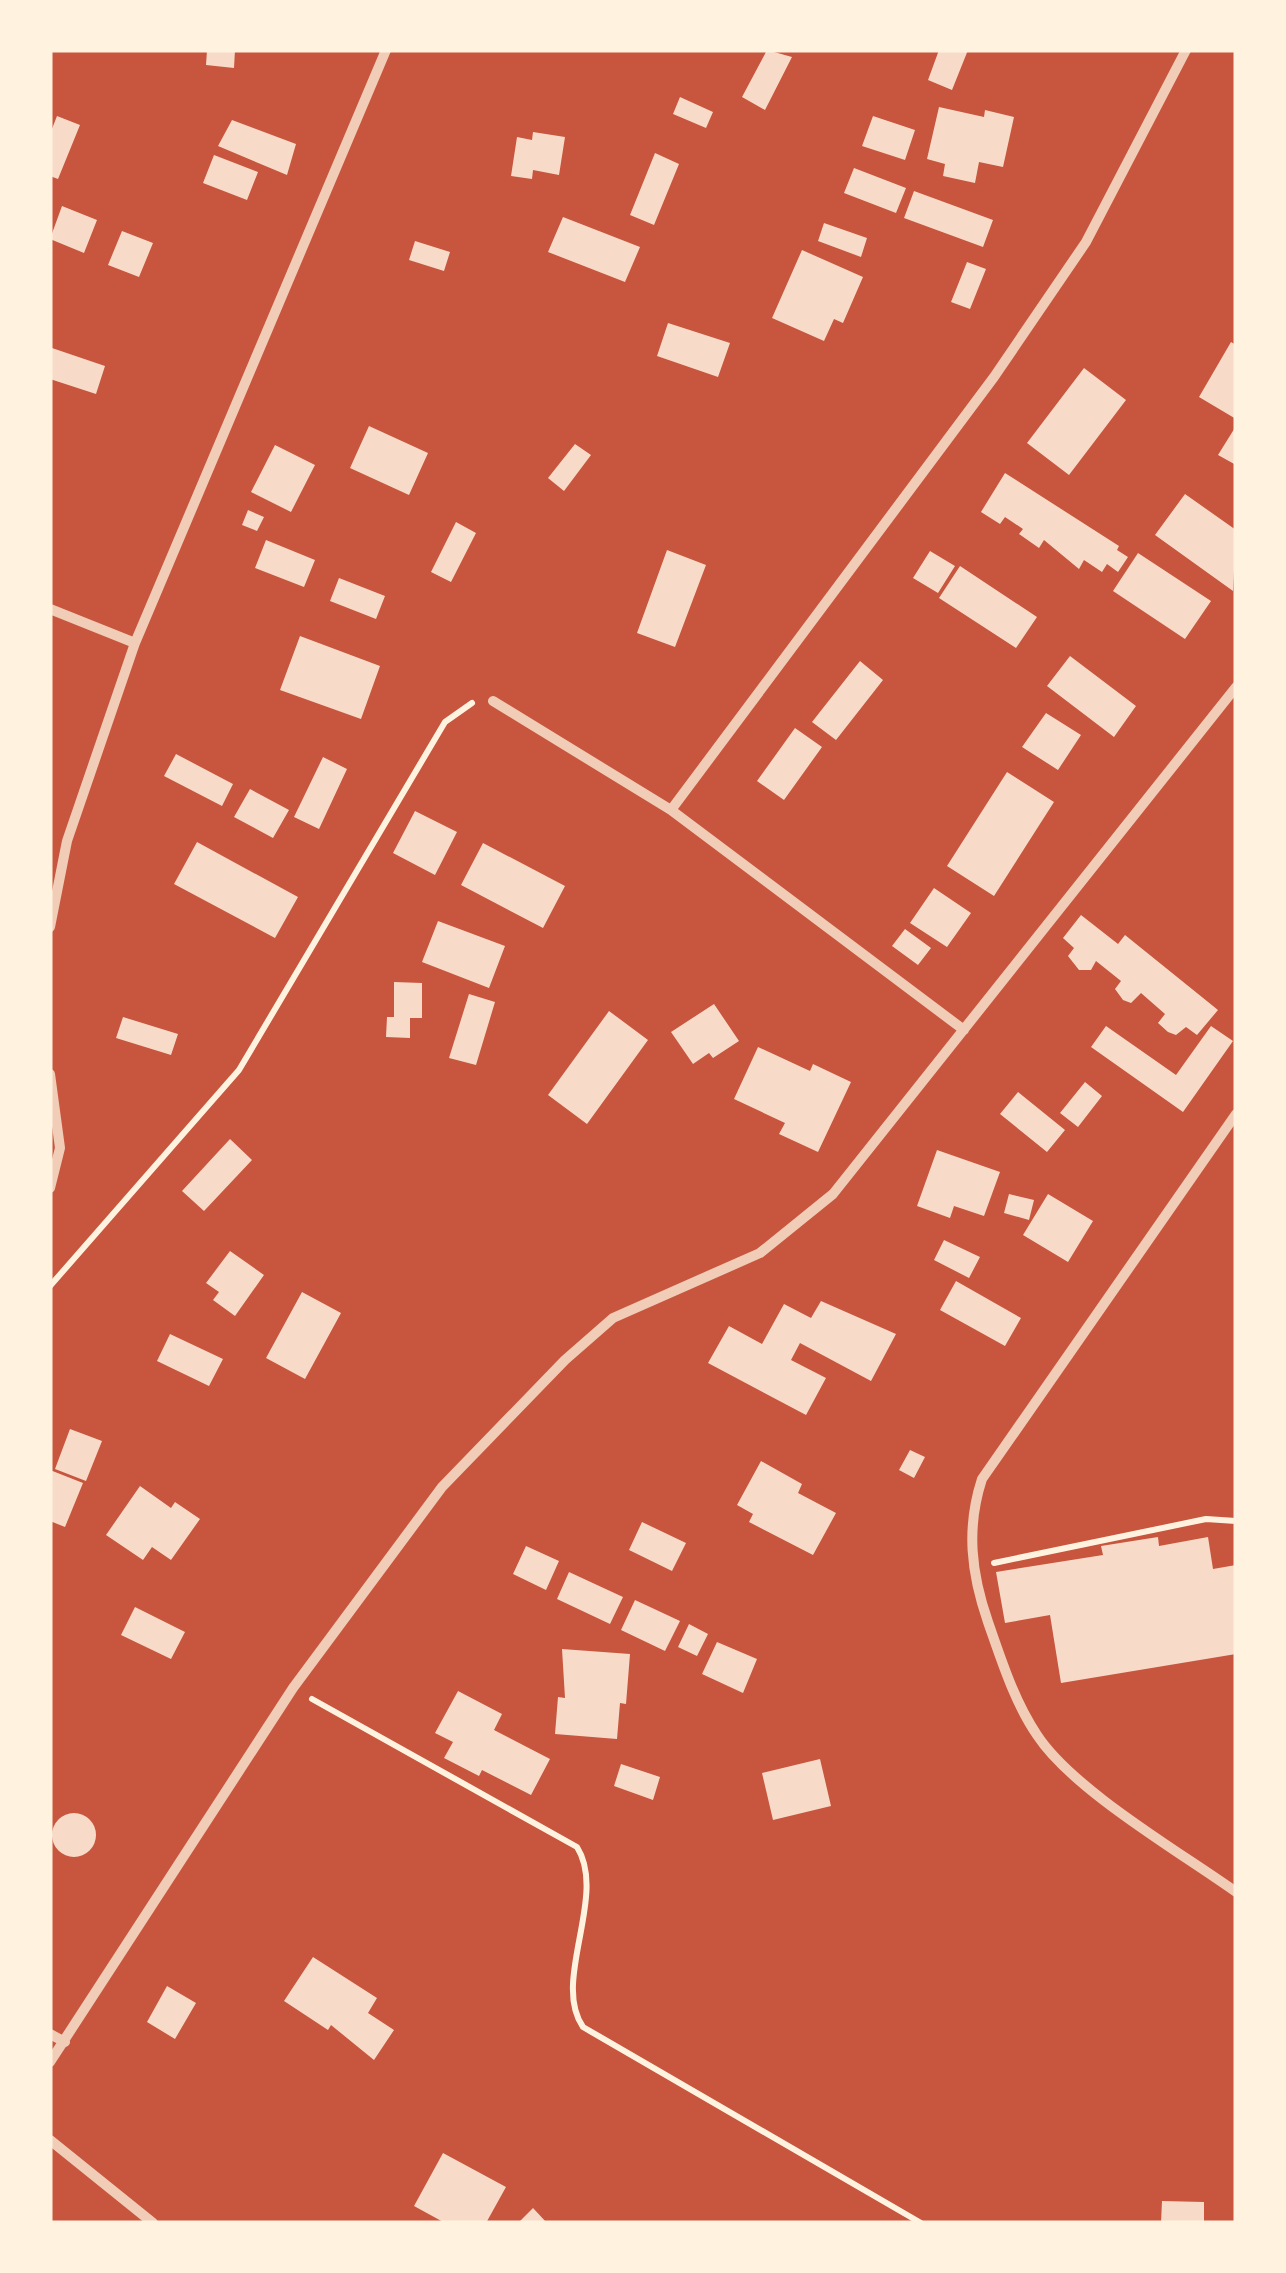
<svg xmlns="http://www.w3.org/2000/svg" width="1286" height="2273" font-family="Georgia,serif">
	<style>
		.building { fill: #f7dbc8 }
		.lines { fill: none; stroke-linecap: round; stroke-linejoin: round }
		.path { stroke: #fff3e0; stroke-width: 6 }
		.minor { stroke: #f1ccb7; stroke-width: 10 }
	</style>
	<rect width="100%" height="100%" fill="#c8553d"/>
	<path class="building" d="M207,50H235L234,68L206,65Z
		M767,50L792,57L765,110L742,97Z
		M939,50H968L952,90L928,80Z
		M680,97L713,112L706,128L673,114Z
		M939,107L984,117L985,110L1014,117L1003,167L979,162L975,183L943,176L945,164L927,159Z
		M57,116L80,125L58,179L50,176V134Z
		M873,116L915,130L905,160L862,146Z
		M232,120L296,144L287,175L218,146Z
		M533,132L565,137L559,175L533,170L532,179L511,176L517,137L532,140Z
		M655,153L679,164L654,225L630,215Z
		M214,155L258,172L247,200L203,183Z
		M854,168L906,188L896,213L844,193Z
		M914,191L993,220L983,247L904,218Z
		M62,206L97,220L84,253L50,239Z
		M563,217L640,247L625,282L548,252Z
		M824,223L867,238L861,257L818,241Z
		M122,231L153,243L139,277L108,265Z
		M415,241L450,252L444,271L409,260Z
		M802,250L863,277L843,323L834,319L824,341L772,318Z
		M967,262L986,269L970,309L951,302Z
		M668,323L730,343L718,377L657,356Z
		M1231,342L1236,345V419L1199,397Z
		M52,348L105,366L96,394L50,379Z
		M1084,368L1126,400L1069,475L1027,443Z
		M369,426L428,453L409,495L350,468Z
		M1236,426V465L1218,455Z
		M575,444L591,455L564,491L548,478Z
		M275,445L315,465L291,512L251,492Z
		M1005,473L1119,546L1117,550L1128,557L1118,572L1107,564L1102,572L1084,560L1079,569L1044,540L1039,548L1019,534L1023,529L1005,517L1000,524L981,512Z
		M1185,494L1236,530L1233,591L1155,535Z
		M248,510L264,517L257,531L242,525Z
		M456,522L476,533L451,582L431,572Z
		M266,540L315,560L304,587L255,568Z
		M667,550L706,565L675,647L637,633Z
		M930,551L955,566L938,593L913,578Z
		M1138,553L1211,601L1185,639L1113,591Z
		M960,566L1037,617L1016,648L939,598Z
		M339,578L385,596L376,619L330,601Z
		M300,636L380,666L361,719L280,690Z
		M1070,656L1136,706L1114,737L1047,686Z
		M860,661L883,680L836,740L812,722Z
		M1046,713L1081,735L1058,770L1022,747Z
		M795,728L822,747L784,800L757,781Z
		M176,754L233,784L222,806L164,776Z
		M323,757L347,769L319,829L294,817Z
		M1007,772L1054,802L994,896L947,866Z
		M250,789L289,810L273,838L234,817Z
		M415,811L457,832L435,875L393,853Z
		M197,842L298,897L275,938L174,884Z
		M483,843L565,886L543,928L461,885Z
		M934,888L971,913L947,947L910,923Z
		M1081,915L1118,944L1125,935L1218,1010L1197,1035L1186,1027L1176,1035L1168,1032L1158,1023L1165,1014L1141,993L1131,1003L1123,1000L1115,989L1121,981L1096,961L1091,970H1079L1068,956L1074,948L1063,938Z
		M438,921L505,946L489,988L422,962Z
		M905,929L931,948L918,965L892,946Z
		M394,982L422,983V1018H410V1038L386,1037L387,1017H394Z
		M469,994L495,1002L476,1065L449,1058Z
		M714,1004L739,1041L713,1058L709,1053L693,1064L671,1032Z
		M609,1011L648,1040L587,1124L548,1095Z
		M123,1017L178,1034L171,1055L116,1038Z
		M1106,1026L1176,1075L1211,1026L1233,1041L1183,1112L1091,1047Z
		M758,1047L810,1071L813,1064L851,1082L818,1152L779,1134L785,1123L734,1099Z
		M1085,1082L1102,1096L1078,1127L1060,1113Z
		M1018,1092L1065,1130L1047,1152L1000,1114Z
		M230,1139L252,1160L204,1211L182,1191Z
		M937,1150L1000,1172L984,1216L954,1206L950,1218L917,1206Z
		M1009,1194L1034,1200L1029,1220L1004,1213Z
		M1048,1194L1093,1221L1068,1262L1023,1235Z
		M944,1240L980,1257L969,1278L934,1260Z
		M230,1251L264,1275L235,1316L213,1300L219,1292L206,1283Z
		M956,1281L1021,1318L1005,1346L940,1310Z
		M302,1292L341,1313L305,1379L266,1358Z
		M821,1301L896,1334L871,1381L800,1343L791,1360L826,1378L806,1415L708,1363L729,1326L762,1344L784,1304L811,1318Z
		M170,1334L223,1359L209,1386L157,1361Z
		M70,1429L102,1441L86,1481L55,1469Z
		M910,1450L925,1457L914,1478L899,1470Z
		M761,1461L802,1484L798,1493L836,1513L813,1555L749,1522L753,1514L737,1505Z
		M50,1470L83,1483L65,1527L50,1521Z
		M140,1486L171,1508L175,1502L200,1519L171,1560L152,1547L143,1560L106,1535Z
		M642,1522L686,1543L672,1571L629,1550Z
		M1158,1537L1159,1546L1208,1537L1213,1569L1236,1565V1654L1061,1683L1050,1615L1005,1623L996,1572L1103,1555L1101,1546Z
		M526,1546L559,1561L546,1590L513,1574Z
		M569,1572L623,1597L610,1624L557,1599Z
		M635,1600L680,1621L665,1651L621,1630Z
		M135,1607L185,1632L171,1659L121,1635Z
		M689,1624L708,1634L697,1656L678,1647Z
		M717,1642L757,1659L743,1693L702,1674Z
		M562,1649L630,1654L626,1704L620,1703L617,1739L555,1734L558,1697L565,1698Z
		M458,1691L502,1714L494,1730L550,1759L531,1795L482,1770L479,1776L444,1758L453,1742L435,1733Z
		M820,1759L831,1806L773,1820L762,1773Z
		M621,1764L660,1777L653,1800L614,1786Z
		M52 1835a22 22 0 1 1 44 0a22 22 0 1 1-44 0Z
		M313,1957L377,1998L368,2013L394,2030L374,2060L331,2025L328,2030L284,2001Z
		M167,1986L196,2003L175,2039L147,2022Z
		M443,2153L506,2187L486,2223H445L414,2206Z
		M1162,2201L1204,2202V2223H1161Z
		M533,2208L547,2223H518Z"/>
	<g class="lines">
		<path class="path" d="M50,1286L239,1070L445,722L472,703
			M994,1563L1206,1519L1236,1521
			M312,1699L577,1847C608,1896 551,1981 583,2027L921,2223"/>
		<path class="minor" d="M50,609L135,643
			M493,701L671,810L964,1030
			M671,810L994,377L1086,242L1186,50
			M50,927L67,841L135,643L386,50
			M50,1074L60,1148L50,1188
			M1236,1114L982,1479C966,1528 971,1573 988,1622C1001,1659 1014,1701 1037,1735C1073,1790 1180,1852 1236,1892
			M50,2034L65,2042
			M50,2062L293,1688L442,1487L565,1360L613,1318L760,1253L833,1194L1236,687
			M50,2140L153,2223"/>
	</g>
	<rect width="1286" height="2273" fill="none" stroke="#fff3e0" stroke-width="105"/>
</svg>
